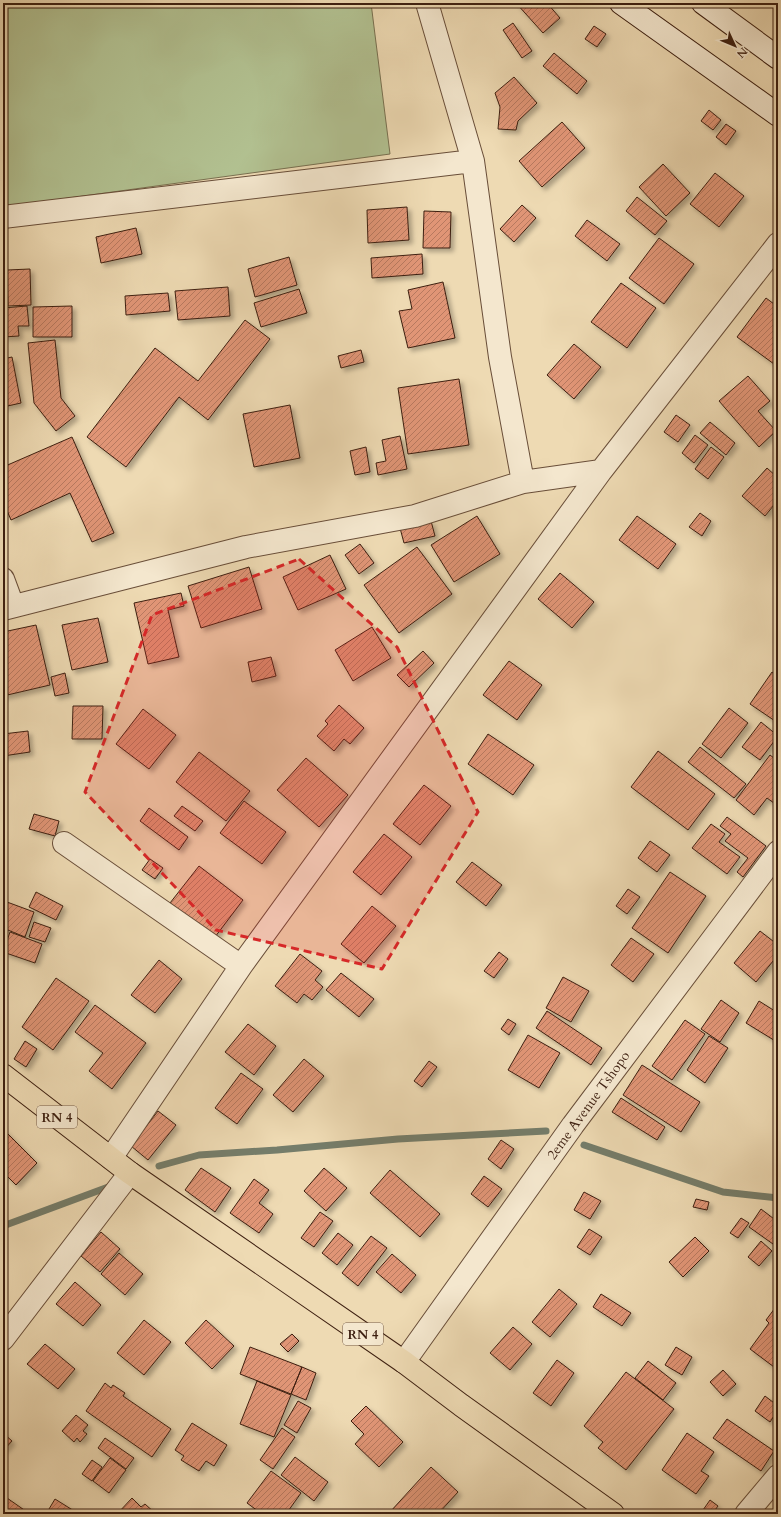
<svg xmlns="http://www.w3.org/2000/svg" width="781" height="1517" font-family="Cardo,serif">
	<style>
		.pitch { fill: #b2c191; stroke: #787050 }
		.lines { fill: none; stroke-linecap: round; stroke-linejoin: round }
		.stream { stroke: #757d6a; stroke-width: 7 }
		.building { fill: url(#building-hatch); stroke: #3d1f10; filter: url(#shadow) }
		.street-casing { stroke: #694e39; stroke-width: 24 }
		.secondary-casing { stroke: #3d1f10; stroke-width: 24 }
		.highway-casing { stroke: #3d1f10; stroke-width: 24 }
		.street { stroke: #f4e7ce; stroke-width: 22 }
		.secondary { stroke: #f4e7ce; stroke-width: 22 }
		.highway { stroke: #eedab3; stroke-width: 22 }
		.marked { fill: #d62828; fill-opacity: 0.2; stroke: #d62828; stroke-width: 3; stroke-dasharray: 8 5; stroke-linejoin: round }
		.labels { text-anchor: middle; stroke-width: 3; stroke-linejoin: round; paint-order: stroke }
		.shield { fill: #f4e7ce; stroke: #745b49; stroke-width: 1 }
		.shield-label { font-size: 13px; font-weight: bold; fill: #3d1f10 }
		.street-label { font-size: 14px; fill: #3d1f10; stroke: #f4e7ce }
	</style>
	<defs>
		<pattern id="building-hatch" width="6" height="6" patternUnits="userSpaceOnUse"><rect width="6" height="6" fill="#e09576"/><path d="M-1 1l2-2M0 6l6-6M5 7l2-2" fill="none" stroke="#b7795f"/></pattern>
		<filter id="shadow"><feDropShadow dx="3.5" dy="3.5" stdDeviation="2" flood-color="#0004"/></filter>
	</defs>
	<rect width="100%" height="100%" fill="#eedab3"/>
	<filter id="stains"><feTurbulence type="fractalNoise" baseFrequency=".005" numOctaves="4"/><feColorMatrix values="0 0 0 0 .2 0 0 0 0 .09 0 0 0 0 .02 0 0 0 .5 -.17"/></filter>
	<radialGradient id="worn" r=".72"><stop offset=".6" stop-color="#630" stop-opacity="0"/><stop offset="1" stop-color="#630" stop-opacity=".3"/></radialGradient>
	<path class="pitch" d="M3,3H371L390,154L3,207Z"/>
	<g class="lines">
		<path class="stream" d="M584,1145L723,1192L778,1198
			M159,1166L199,1155L277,1150L398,1139L546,1131
			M3,1226L111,1186"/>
	</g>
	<path class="building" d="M516,3H547L560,18L543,33Z
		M513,23L532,51L522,58L503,30Z
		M594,26L606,34L597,47L585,39Z
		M554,53L587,81L577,94L543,66Z
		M514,77L537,103L518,121L516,130L498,129L500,107L495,93Z
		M709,110L721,120L713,130L701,121Z
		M562,122L585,148L542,187L519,161Z
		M726,124L736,131L726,145L716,137Z
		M663,164L690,193L666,216L639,187Z
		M715,173L744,196L719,227L690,204Z
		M637,197L667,221L655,235L626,211Z
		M522,205L536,218L514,242L500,229Z
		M407,207L409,240L368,243L367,210Z
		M424,211L451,212L450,248H423Z
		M587,220L620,244L607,261L575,236Z
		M136,228L142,254L101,263L96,237Z
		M659,238L694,264L664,304L629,278Z
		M422,254L423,274L372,278L371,258Z
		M289,257L297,285L255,297L248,269Z
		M30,269L31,305L8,306L7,270Z
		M443,282L455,338L408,348L399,311L412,309L408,290Z
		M621,283L656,308L627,348L591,322Z
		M228,287L230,316L178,320L175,291Z
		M299,289L307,313L261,327L254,303Z
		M168,293L170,311L126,315L125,296Z
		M766,298L778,307V358L774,364L737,337Z
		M27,306L29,326H18L19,336L3,337V308Z
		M72,306V337H33V307Z
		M245,320L270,339L208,420L179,397L126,467L87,437L155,348L198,381Z
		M55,340L61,398L75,416L56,431L34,403L28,343Z
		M574,344L601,367L574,399L547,375Z
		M361,350L364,362L341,368L338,356Z
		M12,357L21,403L3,407V359Z
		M748,376L770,401L758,411L776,431L759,447L719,401Z
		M459,379L469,445L408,454L398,388Z
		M290,405L300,458L254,467L243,414Z
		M676,415L690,425L678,442L664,432Z
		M710,422L735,443L726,455L700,433Z
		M695,435L708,445L694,463L682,453Z
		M400,436L407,469L378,475L376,463L386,461L382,440Z
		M72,437L114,533L92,542L70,493L11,520L3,501V467Z
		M366,447L370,472L355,475L350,451Z
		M711,447L724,457L708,479L695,469Z
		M767,468L778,478V500L765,516L742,496Z
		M700,513L711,521L702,536L689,527Z
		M477,516L500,554L454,582L431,545Z
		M637,516L676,544L658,569L619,540Z
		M431,521L435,536L404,543L400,528Z
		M360,544L374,563L359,574L345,555Z
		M417,547L452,594L399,633L364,585Z
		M330,555L346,589L298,610L283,577Z
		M249,567L262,609L201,628L188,586Z
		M560,573L594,602L572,628L538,599Z
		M181,593L184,606L168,610L179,657L148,664L134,603Z
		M98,618L108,662L72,670L62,625Z
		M36,625L50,685L3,696V632Z
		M372,627L391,658L353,681L335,650Z
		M423,651L434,663L409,687L397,675Z
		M271,657L276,676L252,682L248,662Z
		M509,661L542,685L517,720L483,695Z
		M772,672L778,676V723L750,704Z
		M65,673L69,693L55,696L51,677Z
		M339,705L364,728L350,744L344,739L334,751L317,736L328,724L325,721Z
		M73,706H103L102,739H72Z
		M729,708L748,723L721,758L702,744Z
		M143,709L176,735L149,769L116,744Z
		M761,722L778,736L760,760L742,747Z
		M28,731L30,752L3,756V734Z
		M488,734L534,765L513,795L468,764Z
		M700,747L746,784L734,798L688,762Z
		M658,751L715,794L688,830L631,787Z
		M199,752L250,791L226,821L176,782Z
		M770,755L778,761V806L767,798L754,815L736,800Z
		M306,758L348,795L319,827L277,790Z
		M424,785L451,806L420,845L393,824Z
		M244,801L286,832L262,864L220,833Z
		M182,806L203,821L195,831L174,816Z
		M149,808L188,837L179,850L140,821Z
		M34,814L59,821L55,836L29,829Z
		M727,817L766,846L743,877L737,872L748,858L725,841L731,834L720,826Z
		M711,824L725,834L719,842L740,857L727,874L692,848Z
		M384,834L412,857L381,895L353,872Z
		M650,841L670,855L657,872L638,858Z
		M150,859L163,868L155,879L142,870Z
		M472,862L502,885L486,906L456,882Z
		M199,866L243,900L215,937L170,903Z
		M670,872L706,896L668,953L632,928Z
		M628,889L640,897L627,914L616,906Z
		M36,892L63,906L56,920L29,907Z
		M7,902L34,912L25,937L3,928V913Z
		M372,906L396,926L364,963L341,944Z
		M34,922L51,928L45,942L29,937Z
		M760,931L778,945V955L756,982L734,963Z
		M10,932L42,944L35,963L3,952Z
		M631,938L654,954L633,982L611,965Z
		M499,952L508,959L494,978L484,971Z
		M300,954L322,971L315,980L323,987L312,1000L304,994L297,1003L275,986Z
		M159,960L182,979L155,1013L131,995Z
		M341,973L374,999L359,1017L326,990Z
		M563,977L589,991L571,1022L546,1008Z
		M56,978L89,1001L53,1050L22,1027Z
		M721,1000L739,1013L720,1042L701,1029Z
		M759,1001L778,1013L777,1042L746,1023Z
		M95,1005L146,1043L112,1089L89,1071L103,1053L75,1032Z
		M547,1011L602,1048L591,1065L536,1028Z
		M508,1019L516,1024L509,1035L501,1029Z
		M685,1020L705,1034L672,1080L652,1066Z
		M248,1024L276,1046L254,1075L225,1052Z
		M528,1035L560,1053L539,1088L508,1070Z
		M709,1036L728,1048L705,1083L687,1070Z
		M25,1041L37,1049L26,1067L14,1059Z
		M304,1059L324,1076L293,1112L273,1095Z
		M429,1061L437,1067L422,1087L414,1081Z
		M642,1065L700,1102L681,1132L623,1095Z
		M241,1073L263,1089L237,1124L215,1108Z
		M621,1098L665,1127L657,1140L612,1112Z
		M158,1111L176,1125L148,1160L131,1146Z
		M3,1129L37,1163L16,1185L3,1172Z
		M501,1140L514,1149L501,1169L488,1159Z
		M201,1168L231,1188L215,1212L185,1190Z
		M324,1168L347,1188L326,1211L304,1191Z
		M390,1170L440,1214L420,1237L370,1193Z
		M484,1176L502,1189L488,1207L471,1194Z
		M254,1179L269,1190L259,1203L273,1214L259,1233L230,1213Z
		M584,1192L601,1201L590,1219L574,1210Z
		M696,1199L709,1202L707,1210L693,1207Z
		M761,1209L778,1222V1237L773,1244L749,1227Z
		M320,1212L333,1221L314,1247L301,1238Z
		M741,1218L749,1223L738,1238L730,1233Z
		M589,1229L602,1237L590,1255L577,1247Z
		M101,1232L120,1249L100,1272L81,1256Z
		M338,1233L353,1245L337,1265L322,1253Z
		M371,1236L387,1248L358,1286L342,1273Z
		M695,1237L709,1251L683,1277L669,1262Z
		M761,1241L772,1251L759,1266L748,1257Z
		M119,1253L143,1274L125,1295L101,1274Z
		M392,1254L416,1275L401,1293L376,1272Z
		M75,1282L101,1305L83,1326L56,1304Z
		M559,1289L577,1304L550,1337L532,1322Z
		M601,1294L631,1313L622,1326L593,1307Z
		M778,1304V1370L750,1349L769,1323L766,1320Z
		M144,1320L171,1342L144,1375L117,1353Z
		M206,1320L234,1346L212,1369L185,1343Z
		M513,1327L532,1344L510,1370L490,1353Z
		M292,1334L299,1341L288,1352L280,1344Z
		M45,1344L75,1369L58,1389L27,1364Z
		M250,1347L302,1367L291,1394L240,1374Z
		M676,1347L692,1357L682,1375L665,1365Z
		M557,1360L574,1373L551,1406L533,1393Z
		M648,1361L676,1383L663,1400L635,1378Z
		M302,1367L316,1373L306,1400L291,1394Z
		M723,1370L736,1384L723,1396L710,1382Z
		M626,1372L674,1409L626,1470L598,1448L603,1442L584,1426Z
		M257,1381L291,1395L274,1437L240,1424Z
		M105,1383L111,1388L113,1385L125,1393L123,1396L171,1429L152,1457L86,1411Z
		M765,1396L778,1406V1410L770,1422L755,1411Z
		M298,1401L311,1408L297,1433L284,1425Z
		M366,1406L403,1442L379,1467L355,1444L364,1434L351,1421Z
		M76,1415L88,1425L83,1431L87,1434L80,1442L77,1438L74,1442L62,1431Z
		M727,1419L774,1451L761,1471L713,1438Z
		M192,1423L227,1445L214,1466L206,1461L199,1471L181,1460L184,1456L175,1450Z
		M282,1428L295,1437L273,1469L260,1460Z
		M3,1433L12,1441L3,1451Z
		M687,1433L714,1452L701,1471L709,1476L696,1494L662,1470Z
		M105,1438L134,1458L126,1469L98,1448Z
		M295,1457L328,1482L314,1501L281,1475Z
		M110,1458L126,1470L109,1493L93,1481Z
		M92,1460L102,1467L92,1481L82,1474Z
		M431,1467L458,1492L438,1514H393L390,1512Z
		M271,1471L301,1493L286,1514H262L247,1503Z
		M7,1498L30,1514H3V1504Z
		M132,1498L141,1507L145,1504L156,1514H117Z
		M55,1499L79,1514H46Z
		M710,1500L718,1506L712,1514H708L703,1510Z"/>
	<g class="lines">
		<defs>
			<path id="street" d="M427,3L473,161L500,357L523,482
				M3,217L473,161
				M3,579L13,606
				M3,609L246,547L415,516L523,482L601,471
				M64,843L241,966
				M111,1158L241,966L601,471L778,244
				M3,1339L130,1173
				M404,1362L573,1125L778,852
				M746,1514L778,1476"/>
			<path id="secondary" d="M621,3L778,115
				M703,3L778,58"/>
			<path id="highway" d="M3,1075L130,1173L404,1362L461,1405L613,1514"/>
		</defs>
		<use href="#street" class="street-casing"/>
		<use href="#secondary" class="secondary-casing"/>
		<use href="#highway" class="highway-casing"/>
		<use href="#street" class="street"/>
		<use href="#secondary" class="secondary"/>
		<use href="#highway" class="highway"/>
	</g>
	<path class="marked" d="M299,559L397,647L478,812L382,969L216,930L85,792L152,615Z"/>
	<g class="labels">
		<g class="shield">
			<rect x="37" y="1106" width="40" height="22" rx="3"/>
			<rect x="343" y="1323" width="40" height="22" rx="3"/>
		</g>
		<g class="shield-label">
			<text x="57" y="1122">RN 4</text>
			<text x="363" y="1339">RN 4</text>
		</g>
		<g class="street-label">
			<text transform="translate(588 1105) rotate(-54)" y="5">2eme Avenue Tshopo</text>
		</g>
	</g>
	<rect width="781" height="1517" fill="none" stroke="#eedab3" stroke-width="16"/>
	<rect x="4" y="4" width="773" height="1509" fill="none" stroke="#3d1f10" stroke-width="2"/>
	<rect x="8" y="8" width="765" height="1501" fill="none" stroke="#3d1f10"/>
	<g transform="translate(735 46) rotate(134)" stroke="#f4e7ce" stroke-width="3" paint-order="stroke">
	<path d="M0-3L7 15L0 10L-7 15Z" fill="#3d1f10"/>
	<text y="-6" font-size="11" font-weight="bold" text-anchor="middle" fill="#3d1f10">N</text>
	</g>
	<rect width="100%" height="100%" filter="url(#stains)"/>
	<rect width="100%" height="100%" fill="url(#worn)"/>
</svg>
